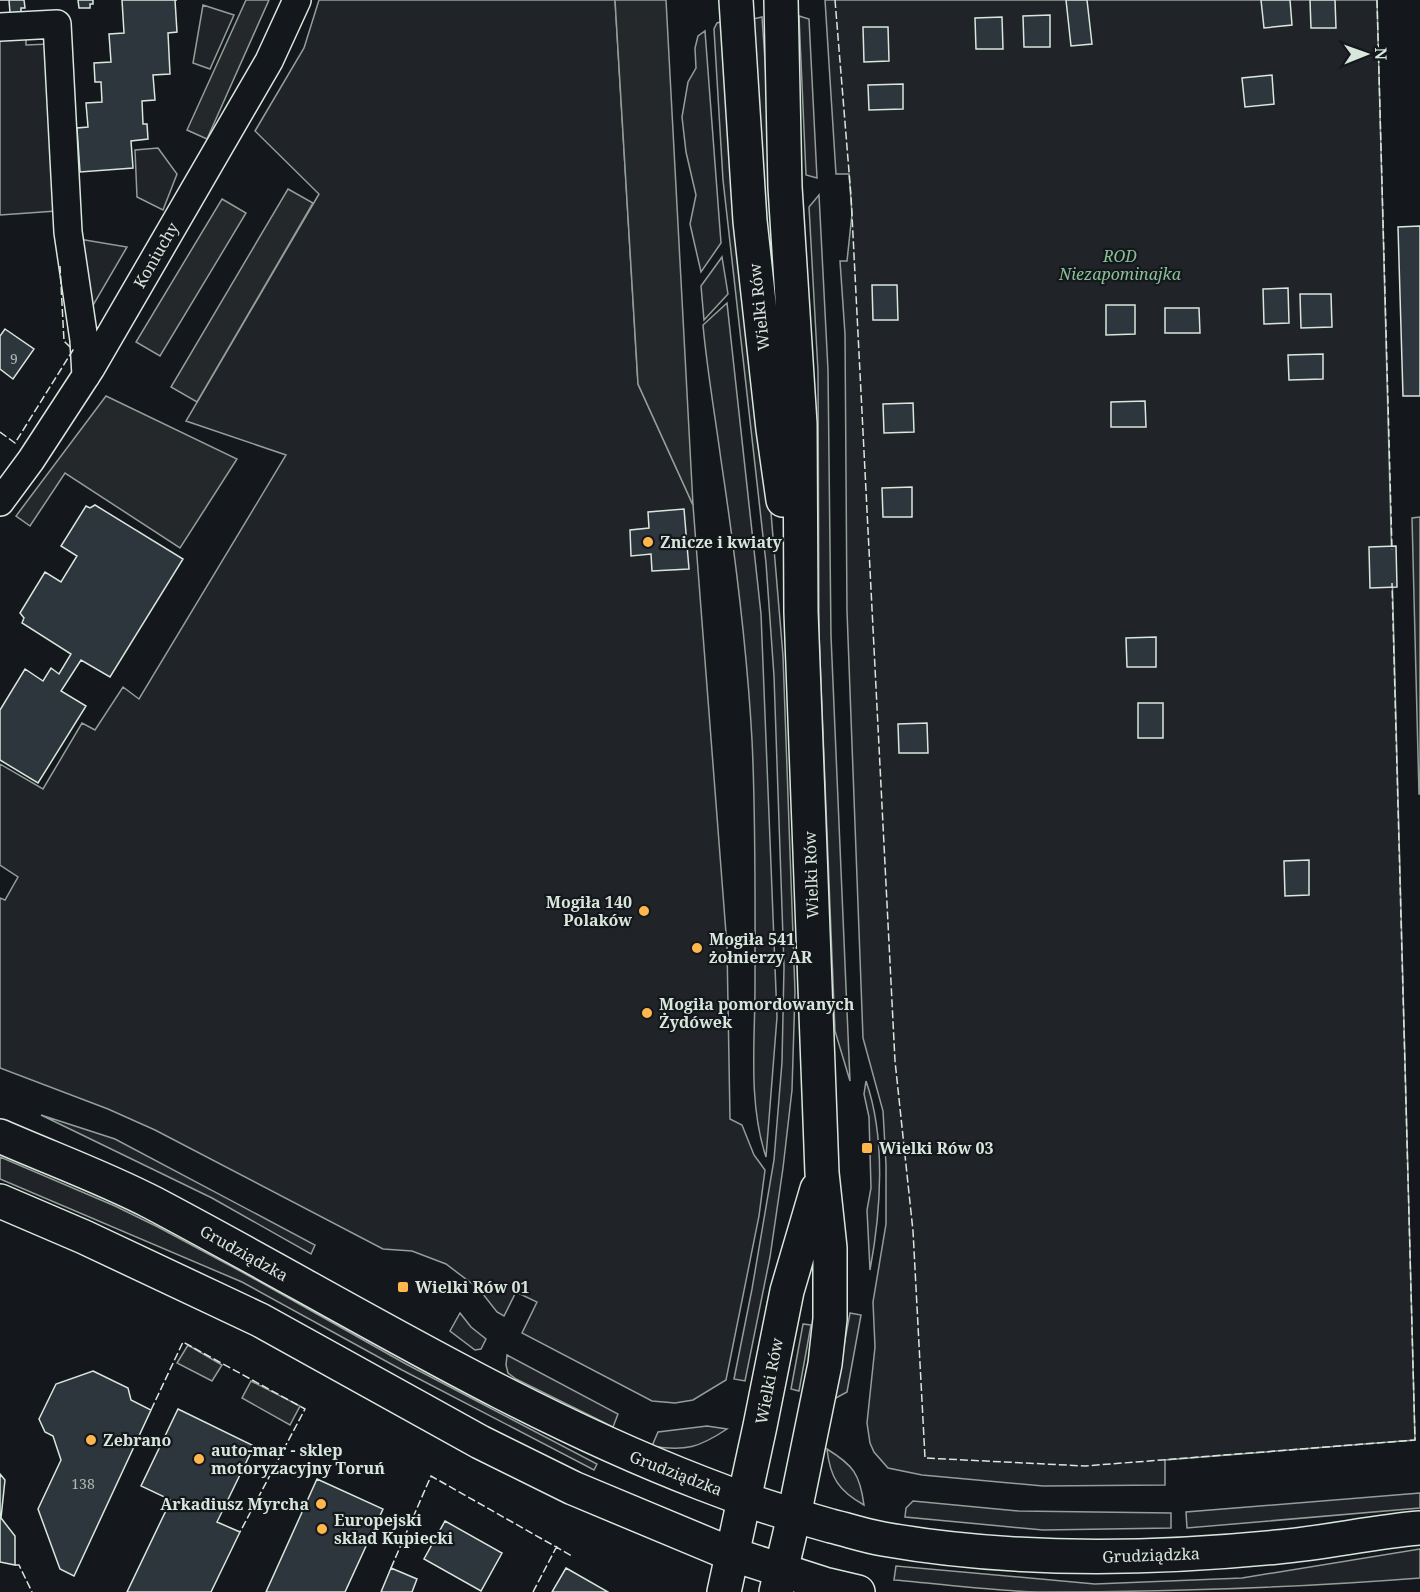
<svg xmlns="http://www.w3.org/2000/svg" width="1420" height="1592" font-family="'Noto Serif',serif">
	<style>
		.green { fill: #202428; stroke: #939e99; stroke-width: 1.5 }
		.parking { fill: #24282b; stroke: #939e99; stroke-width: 1.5 }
		.building { fill: #2c363c; stroke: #d8e6dc; stroke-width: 1.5 }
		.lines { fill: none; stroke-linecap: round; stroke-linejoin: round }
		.street-casing { stroke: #d8e6dc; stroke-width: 30 }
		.secondary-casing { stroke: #d8e6dc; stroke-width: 36 }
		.primary-casing { stroke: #d8e6dc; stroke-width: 36 }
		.street { stroke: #14181c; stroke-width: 27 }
		.secondary { stroke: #14181c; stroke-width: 33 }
		.primary { stroke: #14181c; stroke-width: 33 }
		.fence { stroke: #d8e6dc; stroke-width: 1.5; stroke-dasharray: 8 3; stroke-linecap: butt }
		.poi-dot { fill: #ffb74d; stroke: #14181c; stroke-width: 2 }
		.labels { text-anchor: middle; stroke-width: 4.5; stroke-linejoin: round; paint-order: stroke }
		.number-label { font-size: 14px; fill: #adbab4 }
		.street-label { font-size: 16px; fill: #d8e6dc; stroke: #14181c }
		.park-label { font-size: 16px; font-style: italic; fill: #8ac095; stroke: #14181c }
		.poi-label { font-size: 16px; font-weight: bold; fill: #d8e6dc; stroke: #14181c; text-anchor: start }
	</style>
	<rect width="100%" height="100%" fill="#14181c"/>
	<path class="green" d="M319,0H615L638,384L693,505L727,946L730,1119L742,1125L754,1155L765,1170L759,1216L726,1380L693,1400L675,1403L652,1401L522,1333L537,1302L516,1292L504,1316L497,1312L479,1289L446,1264L412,1251L383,1249L155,1130L108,1109L0,1068V898L5,900L18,877L0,865V764L43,789L82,723L95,730L123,687L139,699L286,455L186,421L319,194L255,131L304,48Z
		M825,0H1377L1415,1440L1165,1460V1485L1043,1486L922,1475L888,1468L874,1452L870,1443L867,1423L875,1347L873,1302L886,1224V1165L883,1111L863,1038L847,611L845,334L840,261H847L852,214L849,174H836Z
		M203,5L234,15L210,69L193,63Z
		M799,16L809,19L817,178L806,175Z
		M762,17L783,326L774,327L753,19Z
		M724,21L736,201L771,513L783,656L795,992L792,1090L783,1168L770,1257L745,1381L734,1379L752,1289L774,1160L782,1062L784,967L774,676L766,563L723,180L714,29L717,23Z
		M705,31L721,243L701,272L690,224L696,195L686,152L682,117L688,82L696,68L695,48L698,36Z
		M26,32V45L49,44L56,211L0,215V33Z
		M158,148L177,174L163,210L137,197L135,150Z
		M819,195L828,370L831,636L850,1081L835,1031L819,634L818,371L809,207Z
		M79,239L127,247L88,314Z
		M722,257L728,294L704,320L701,286Z
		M727,303L761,614L777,1017L766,1157C748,1103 755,1042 755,986C755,904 756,822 752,740C747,647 735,553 721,460C715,415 707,370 703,325Z
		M866,1081C886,1138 881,1211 870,1270L867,1210L871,1188L869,1117L864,1094Z
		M41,1115L115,1139L315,1245L311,1254L212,1198Z
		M0,1157L115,1206L158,1227L242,1272L406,1364L597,1464L594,1470L402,1370L242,1282L0,1179Z
		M460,1313L471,1327L486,1339L481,1349L475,1350L450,1331Z
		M850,1313L861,1315L847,1392L834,1399Z
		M803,1324L811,1325L799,1391L791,1389Z
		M507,1355L618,1414L613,1427L516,1379L508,1373L506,1365Z
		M707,1426L727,1429C700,1447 685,1452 652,1446L658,1432Z
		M827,1449C853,1465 860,1474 864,1505C839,1491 830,1478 827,1449Z
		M1420,1493V1508L1187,1528L1186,1512Z
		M913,1501L1019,1511L1171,1513V1528L1043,1530L905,1517L906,1508Z
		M1420,1549V1578C1293,1588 1166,1592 1039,1592C991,1591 942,1584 894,1580L896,1566L1095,1584L1242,1578Z"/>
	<path class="parking" d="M246,0H269L207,139L187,130Z
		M615,0H666L693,505L638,384Z
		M288,189L313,203L197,402L171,387Z
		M222,199L246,213L160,356L136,342Z
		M106,396L237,459L180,548L65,473L30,526L16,516Z
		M1420,517V794H1419L1412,518Z
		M188,1345L222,1365L212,1381L177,1363Z
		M251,1381L300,1406L290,1425L242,1398Z"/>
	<path class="building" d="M0,0H24L25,8H21V12L10,13L9,0Z
		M78,0H93V4H90V8H79Z
		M122,0H177H175L177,32L168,33L170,74L153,75L155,100L142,101L143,124H147L148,139L131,141L133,168L80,172L77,128L88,127L86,103L102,102L101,82H95L94,63L111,62L109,34L124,33Z
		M1066,0H1087L1092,44L1071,46Z
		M1261,0H1290L1292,25L1264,28Z
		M1310,0H1335L1336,28H1311Z
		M1050,15V47H1024L1023,16Z
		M1002,17L1003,49H976L975,18Z
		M863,27H888L889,61L864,62Z
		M1272,75L1274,104L1245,107L1242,78Z
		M903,84V109L869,110L868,85Z
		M1420,226V396H1403L1398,227Z
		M872,285H897L898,320H873Z
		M1288,288L1289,323L1264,324L1263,289Z
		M1300,294H1331L1332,327L1301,328Z
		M1106,305H1135V334L1106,335Z
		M1165,308H1199L1200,333H1165Z
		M5,329L34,349L13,379L0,369V336Z
		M1323,354V379L1289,380L1288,355Z
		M1145,401L1146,427H1111V402Z
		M913,403L914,432L884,433L883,404Z
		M912,487V517H883L882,488Z
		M95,505L183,559L110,677L81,660L61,691L86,706L38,783L0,760V710L25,669L43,681L51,668L59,674L71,654L22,623L24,618L20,613L45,572L61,582L77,556L61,546L86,506L90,508Z
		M684,509L689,569L652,571L651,554L631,556L630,530L649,528L648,512Z
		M1396,546L1397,587L1370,588L1369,547Z
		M1156,637V667H1127L1126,638Z
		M1138,703H1163V738H1138Z
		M927,723L928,753H899L898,724Z
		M1309,860V895L1285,896L1284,861Z
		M93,1371L128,1388L131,1400L151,1410L74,1576L60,1569L38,1509L61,1460L53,1436L45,1432L39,1419L56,1384Z
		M178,1409L254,1446L217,1522L240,1532L211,1592H127L171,1500L141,1486Z
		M0,1474L5,1480L1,1518L15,1536V1565L0,1562Z
		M317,1479L383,1509L345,1592H266Z
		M445,1521L502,1553L481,1591L424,1559Z
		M391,1568L417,1579L412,1592H381Z
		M566,1568L608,1592H552Z"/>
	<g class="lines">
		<defs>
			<path id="street" d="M0,27L57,24L68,232L84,340L86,376
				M0,502L31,460L91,368L269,61L297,0"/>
			<path id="secondary" d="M736,0L750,221L773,429L783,500
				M724,1592L760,1426L787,1291L817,1189
				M776,1592L794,1516L825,1364L830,1319V1248L822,1173L801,612L800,424L785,187L781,0"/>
			<path id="primary" d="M0,1136C50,1158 105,1178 153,1203C335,1299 509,1409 701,1483C744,1500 787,1514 831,1526C848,1530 865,1536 883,1539C1013,1562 1146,1560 1277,1547C1325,1543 1372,1532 1420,1528
				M0,1201L84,1237L260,1320L480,1442L573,1488L731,1554L824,1584L858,1592"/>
		</defs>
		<use href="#street" class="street-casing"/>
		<use href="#secondary" class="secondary-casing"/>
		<use href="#primary" class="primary-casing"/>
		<use href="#street" class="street"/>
		<use href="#secondary" class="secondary"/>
		<use href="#primary" class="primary"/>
		<path class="fence" d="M835,0L851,196L895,1061L913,1231L925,1458L1085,1466L1415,1440L1392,583
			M1377,0L1392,550
			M0,432L15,443L73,350L64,341L60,266
			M151,1410L183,1342L305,1409L240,1532
			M15,1565H19L32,1592
			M391,1568L431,1476L572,1556
			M533,1592L557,1546"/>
	</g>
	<g class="poi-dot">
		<circle cx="648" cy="542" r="6"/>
		<circle cx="644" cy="911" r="6"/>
		<circle cx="697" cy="948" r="6"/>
		<circle cx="647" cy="1013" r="6"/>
		<rect x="861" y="1142" width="12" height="12" rx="3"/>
		<rect x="397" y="1281" width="12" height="12" rx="3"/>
		<circle cx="91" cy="1440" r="6"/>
		<circle cx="199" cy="1459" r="6"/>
		<circle cx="321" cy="1504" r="6"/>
		<circle cx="322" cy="1529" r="6"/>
	</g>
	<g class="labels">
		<g class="number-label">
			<text x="14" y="364">9</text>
			<text x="83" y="1489">138</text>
		</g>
		<g class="street-label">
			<text transform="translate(156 255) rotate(-60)" y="6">Koniuchy</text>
			<text transform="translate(759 307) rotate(-96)" y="6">Wielki Rów</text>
			<text transform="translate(811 875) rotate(-92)" y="6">Wielki Rów</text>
			<text transform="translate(244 1253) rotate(29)" y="6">Grudziądzka</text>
			<text transform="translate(769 1381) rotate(-79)" y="6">Wielki Rów</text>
			<text transform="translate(676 1473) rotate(21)" y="6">Grudziądzka</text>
			<text transform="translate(1151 1555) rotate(-2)" y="6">Grudziądzka</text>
		</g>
		<g class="park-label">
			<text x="1120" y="262">ROD<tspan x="1120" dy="18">Niezapominajka</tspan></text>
		</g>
		<g class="poi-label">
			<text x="660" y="548">Znicze i kwiaty</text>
			<text x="632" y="908" text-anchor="end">Mogiła 140<tspan x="632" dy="18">Polaków</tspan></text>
			<text x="709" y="945">Mogiła 541<tspan x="709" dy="18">żołnierzy AR</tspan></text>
			<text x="659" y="1010">Mogiła pomordowanych<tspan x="659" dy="18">Żydówek</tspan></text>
			<text x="879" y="1154">Wielki Rów 03</text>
			<text x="415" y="1293">Wielki Rów 01</text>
			<text x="103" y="1446">Zebrano</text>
			<text x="211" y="1456">auto-mar - sklep<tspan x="211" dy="18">motoryzacyjny Toruń</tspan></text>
			<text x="309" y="1510" text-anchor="end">Arkadiusz Myrcha</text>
			<text x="334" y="1526">Europejski<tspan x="334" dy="18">skład Kupiecki</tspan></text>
		</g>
	</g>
	<g transform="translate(1366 54) rotate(89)" stroke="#14181c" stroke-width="4.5" paint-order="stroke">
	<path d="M0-4.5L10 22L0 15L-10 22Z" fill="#d8e6dc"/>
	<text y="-9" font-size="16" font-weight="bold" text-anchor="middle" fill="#d8e6dc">N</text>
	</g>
</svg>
